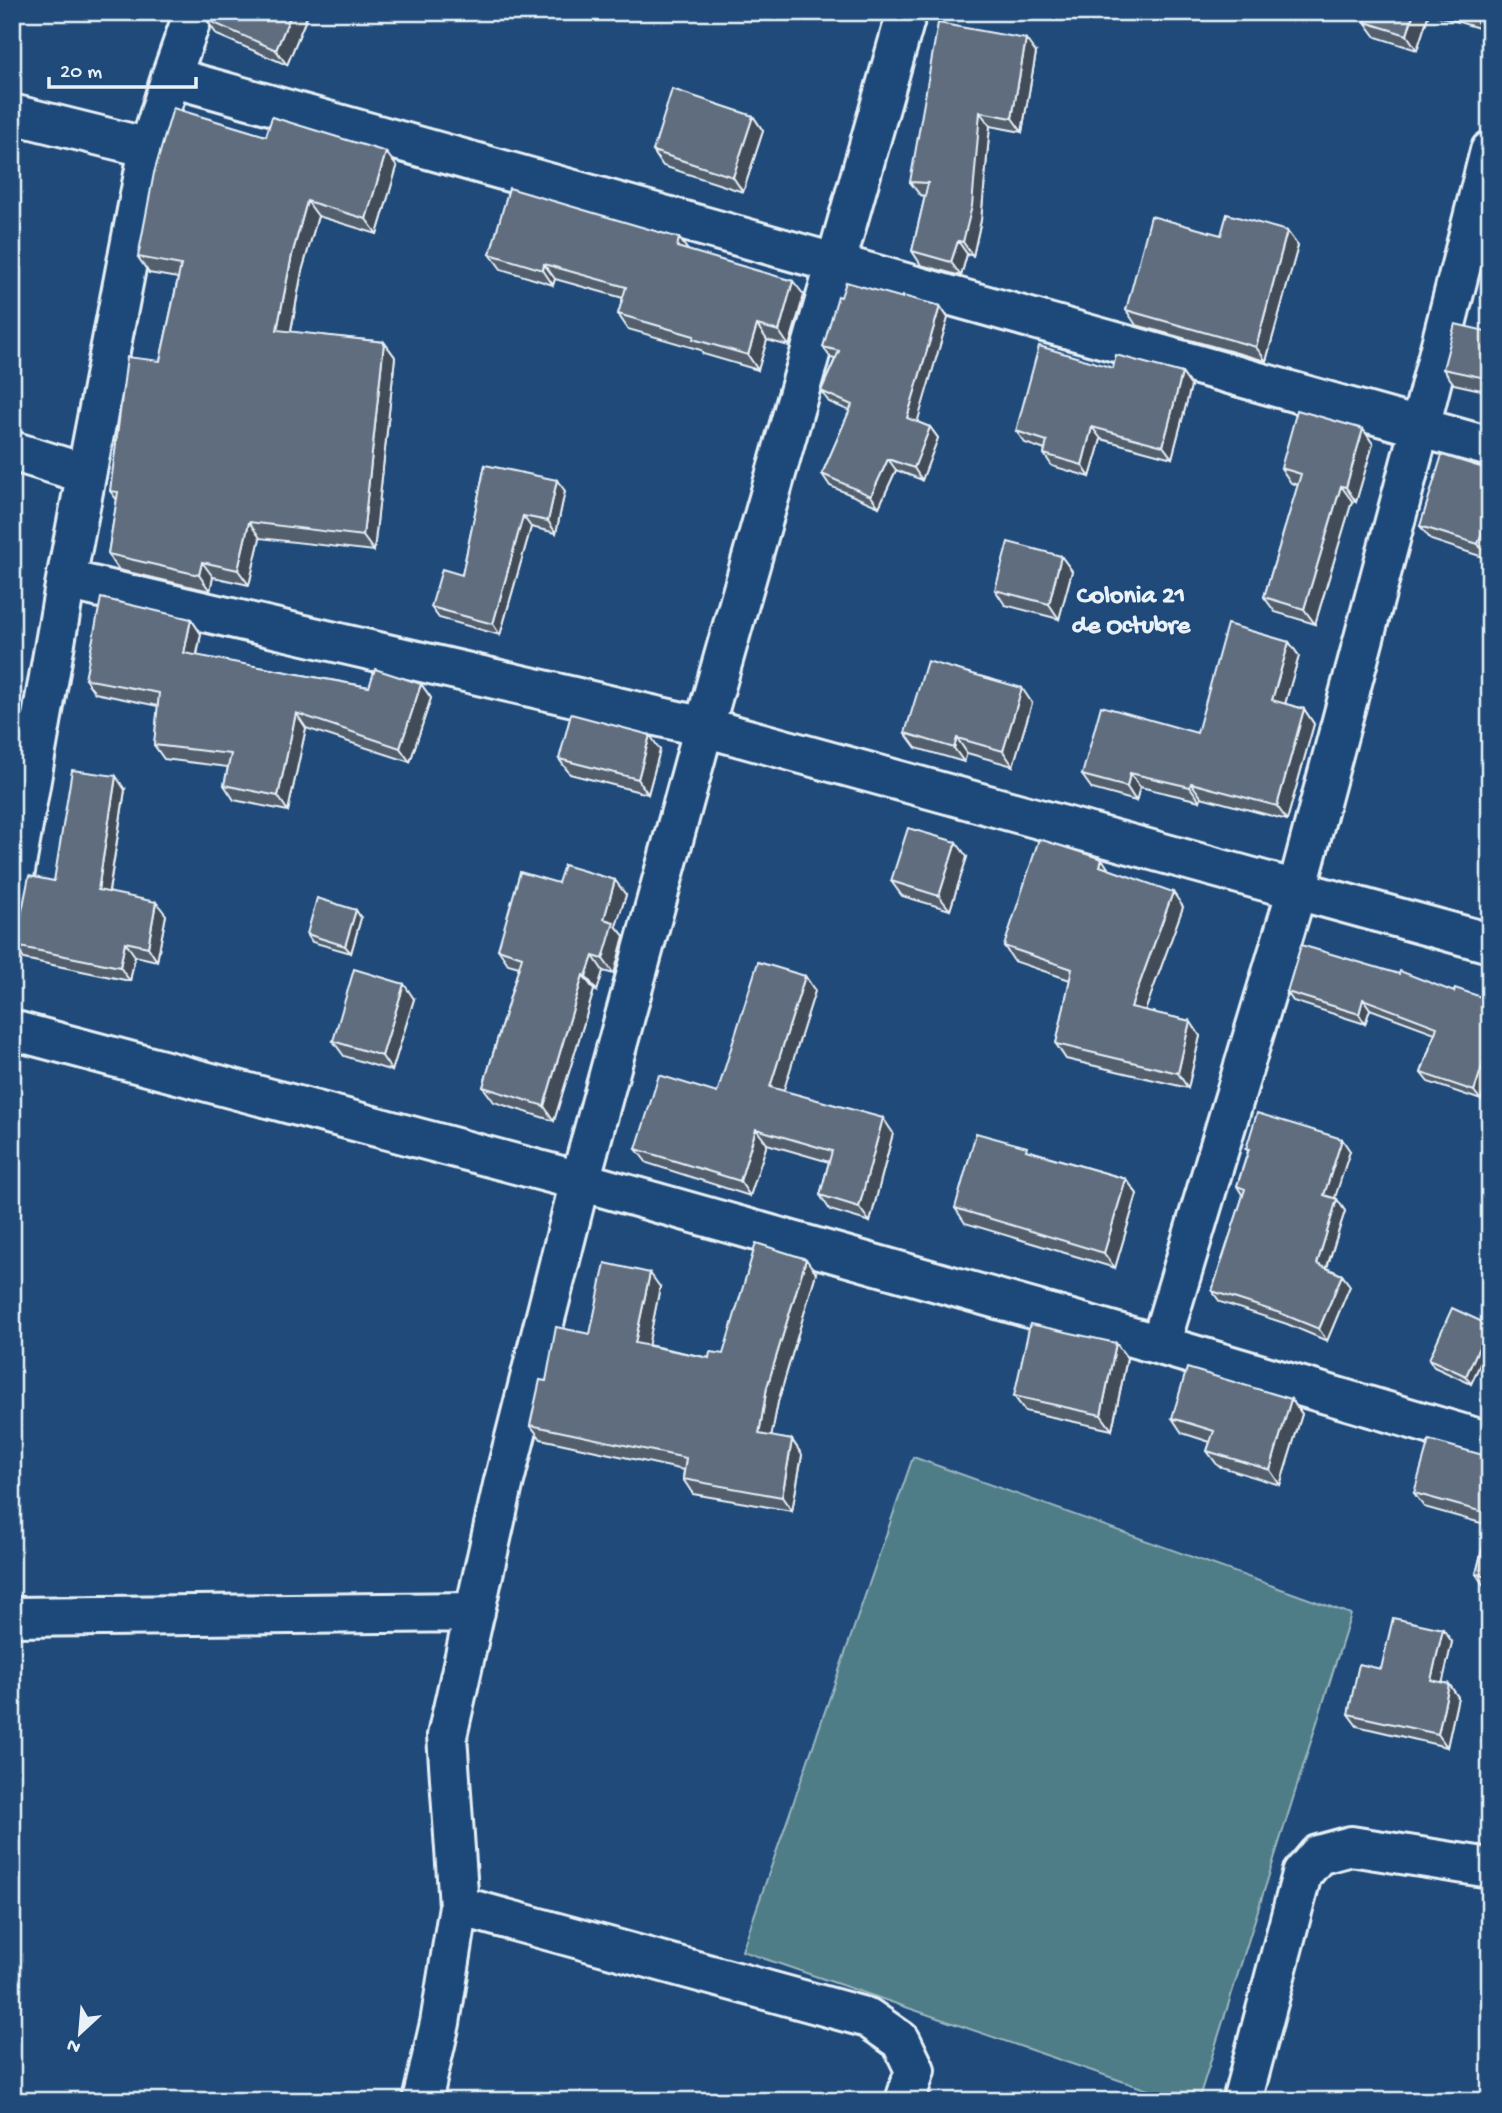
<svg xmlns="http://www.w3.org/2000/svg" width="1502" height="2113" font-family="'Gochi Hand',sans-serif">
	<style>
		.pitch { fill: #4f7d87; stroke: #9cb7c0; stroke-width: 2 }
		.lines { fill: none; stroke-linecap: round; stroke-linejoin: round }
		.minor-casing { stroke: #e8f1f8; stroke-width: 44 }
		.minor { stroke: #1f4a7a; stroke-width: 38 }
		.wall { fill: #525e6d; stroke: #e8f1f8; stroke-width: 2 }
		.shaded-wall { fill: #424c59; stroke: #e8f1f8; stroke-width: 2 }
		.building { fill: #5f6d7f; stroke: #e8f1f8; stroke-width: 2 }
		.labels { text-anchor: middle; stroke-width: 5; stroke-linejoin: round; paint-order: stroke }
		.neighbourhood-label { font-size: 26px; font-weight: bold; fill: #e8f1f8; stroke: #1f4a7a }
	</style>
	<rect width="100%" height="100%" fill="#1f4a7a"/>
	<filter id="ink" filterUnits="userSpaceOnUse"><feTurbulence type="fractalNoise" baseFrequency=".0143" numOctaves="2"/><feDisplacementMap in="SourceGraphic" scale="14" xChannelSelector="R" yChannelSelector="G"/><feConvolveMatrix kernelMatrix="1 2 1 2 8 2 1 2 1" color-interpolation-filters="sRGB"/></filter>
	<g filter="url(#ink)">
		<path class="pitch" d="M913,1457L1351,1614L1198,2101H1180L742,1951Z"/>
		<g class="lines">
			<defs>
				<path id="minor" d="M171,77L1490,447
					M12,114L149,148
					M12,451L86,474
					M66,580L704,727L1490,943
					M12,888L66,580L149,148L171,77L194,12
					M12,1030L580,1181L1160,1345L1490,1442
					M1160,1345L1297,890L1420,427L1490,151
					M12,1617L475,1612
					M459,1906L868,2018L901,2041L915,2070L905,2101
					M422,2101L440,2023L459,1906L447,1736L503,1485L580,1181L704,727L907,12
					M1242,2101L1302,1874L1318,1855L1351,1846L1490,1868"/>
			</defs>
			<use href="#minor" class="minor-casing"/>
			<use href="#minor" class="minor"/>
		</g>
		<path class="wall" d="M210,12H307L308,14L287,65L217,35L207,20Z
			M1354,12H1487L1482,29L1429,13L1417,50L1376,37L1365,22L1367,16Z
			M1036,53L1022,132L990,126L981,220L973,256L967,254L961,276L921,265L912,251L925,196L920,195L910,182Z
			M753,116L763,131L743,192L663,166L653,151Z
			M397,167L377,234L318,216L302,271L291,332L384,342L395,357L374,551L260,538L249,585L213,577L210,591L119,570L108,554L117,500L110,491L160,361L178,278L149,273L138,257Z
			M1221,235L1298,246L1266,361L1136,325L1126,310Z
			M679,238L687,250L804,295L789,346L767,340L758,370L703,354L701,350L628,329L618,314L623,298L555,279L553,285L501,269L490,254Z
			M841,297L903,298L940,306L948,318L917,422L930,427L938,438L922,480L896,470L879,507L830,486L822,474L850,411L829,402L821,391L835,359L831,358L823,347Z
			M1490,332V392L1454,384L1443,369Z
			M1113,368L1182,373L1191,386L1172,458L1101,439L1090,477L1052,466L1044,454L1045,450L1025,443L1016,431Z
			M1373,444L1356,502L1352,501L1315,624L1275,612L1264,597L1298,485L1291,483L1281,468Z
			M485,465L565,491L556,533L531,527L500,635L439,618L431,607L462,575Z
			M1490,470V556L1489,559L1431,540L1420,526Z
			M1061,556L1072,571L1059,619L1005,605L995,590Z
			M191,619L201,634L197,656L369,687L421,684L431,698L410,762L306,728L288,811L234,800L224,785L228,767L164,759L154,745L158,706L95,693L85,679Z
			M1289,642L1299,656L1285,704L1304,709L1314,724L1287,820L1201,797L1200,801L1140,787L1136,801L1092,789L1082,775L1197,733Z
			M1032,703L1013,766L967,753L964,762L916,748L905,733Z
			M660,750L648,794L570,774L559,759Z
			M125,790L109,892L166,915L157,961L135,956L130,981L24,959L15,946L54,881Z
			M967,857L950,910L902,896L891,881Z
			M1102,859L1108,869L1183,907L1145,1011L1190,1021L1200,1036L1188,1088L1066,1059L1056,1044L1070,980L1014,961L1004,946Z
			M558,883L626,895L616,926L624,936L614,974L603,971L597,991L594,990L554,1121L494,1102L483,1087L519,967L508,964L498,949Z
			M361,918L351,953L312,942L307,934Z
			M805,976L815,991L783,1091L893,1133L870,1222L830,1210L820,1195L829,1162L767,1144L750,1196L647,1163L636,1149L717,1093Z
			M1287,992H1454L1490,1000V1073L1481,1100L1428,1082L1421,1073L1435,1033L1370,1009L1365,1024L1293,1001Z
			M414,999L392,1071L344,1056L333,1041Z
			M1246,1149L1350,1151L1334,1199L1345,1211L1327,1268L1342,1275L1350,1286L1327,1341L1287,1324L1220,1302L1212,1291L1243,1196L1237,1186L1248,1151Z
			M1030,1151L1126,1179L1137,1194L1115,1268L965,1223L955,1208Z
			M816,1273L778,1402L771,1437L792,1440L802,1455L792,1511L693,1494L683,1479L684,1470L541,1439L530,1425L546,1381L590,1334L660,1287L648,1345L709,1358L723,1354Z
			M1489,1325L1490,1327V1342L1471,1384L1434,1367L1429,1359Z
			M1127,1358L1112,1430L1025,1411L1014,1396Z
			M1291,1399L1302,1414L1280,1485L1218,1466L1207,1451L1210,1442L1182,1433L1172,1418Z
			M1490,1457V1590L1486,1589L1476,1574L1488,1525L1424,1507L1414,1493Z
			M1452,1642L1442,1683L1449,1684L1458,1697L1447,1747L1357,1726L1348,1714L1381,1669Z"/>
		<path class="shaded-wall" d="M292,12H307L308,14L287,65L276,50Z
			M1414,12L1429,13L1417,50L1407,35Z
			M1472,12H1487L1482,29L1471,14Z
			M1026,39L1036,53L1022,132L1012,118Z
			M980,112L990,126L981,220L973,256L963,242Z
			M753,116L763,131L743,192L733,177Z
			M386,152L397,167L377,234L366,219Z
			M307,201L318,216L302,271L288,346L277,330L292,255Z
			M1287,231L1298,246L1266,361L1256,347Z
			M679,238L690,253L677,247Z
			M958,241L967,254L961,276L951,262Z
			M544,264L555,279L553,285L543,270Z
			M793,281L804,295L789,346L779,331Z
			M940,306L948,318L915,430L907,418Z
			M757,325L767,340L758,370L748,355Z
			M384,342L395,357L374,551L363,536Z
			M1182,373L1191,386L1172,458L1163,446Z
			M930,427L938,438L922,480L914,468Z
			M1092,427L1101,439L1090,477L1082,465Z
			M1363,429L1373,444L1356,502L1346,487Z
			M888,459L896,470L879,507L871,496Z
			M557,480L565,491L556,533L548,521Z
			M1341,486L1352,501L1315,624L1304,609Z
			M1490,509V556L1489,559L1478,544Z
			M523,516L531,527L500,635L493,624Z
			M249,522L260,538L249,585L238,570Z
			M1061,556L1072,571L1059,619L1049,604Z
			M202,562L213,577L210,591L199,575Z
			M191,619L201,634L194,668L184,653Z
			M1289,642L1299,656L1282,714L1272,700Z
			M421,684L431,698L410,762L400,748Z
			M1022,688L1032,703L1013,766L1003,751Z
			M1304,709L1314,724L1287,820L1277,806Z
			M296,713L306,728L288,811L278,796Z
			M650,735L660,750L648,794L638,779Z
			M957,738L967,753L964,762L954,748Z
			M1130,773L1140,787L1136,801L1127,787Z
			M116,776L125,790L107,903L98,890Z
			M1191,783L1201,797L1200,801L1190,787Z
			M956,842L967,857L950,910L939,896Z
			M1102,859L1112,874L1100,866Z
			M615,880L626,895L616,926L624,936L614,974L603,959L604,919Z
			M1173,892L1183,907L1141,1022L1131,1007Z
			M156,902L166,915L157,961L148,947Z
			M356,910L361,918L351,953L345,946Z
			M125,942L135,956L130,981L120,967Z
			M593,956L603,971L597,991L586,976Z
			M583,975L594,990L554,1121L544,1106Z
			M805,976L815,991L780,1102L770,1087Z
			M404,984L414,999L392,1071L382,1056Z
			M1363,999L1370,1009L1365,1024L1359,1014Z
			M1190,1021L1200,1036L1188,1088L1178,1073Z
			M1484,1061L1490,1070V1073L1481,1100L1474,1091Z
			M883,1118L893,1133L870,1222L859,1207Z
			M756,1129L767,1144L750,1196L740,1181Z
			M1342,1139L1350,1151L1332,1207L1324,1195Z
			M1126,1179L1137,1194L1115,1268L1104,1253Z
			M1337,1199L1345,1211L1324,1276L1317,1264Z
			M806,1259L816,1273L778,1402L769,1449L759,1434L767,1387Z
			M650,1273L660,1287L646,1357L635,1343Z
			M1342,1275L1350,1286L1327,1341L1319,1329Z
			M1489,1325L1490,1327V1342L1471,1384L1466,1376Z
			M1116,1343L1127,1358L1112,1430L1101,1415Z
			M1291,1399L1302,1414L1280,1485L1270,1470Z
			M792,1440L802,1455L792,1511L782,1497Z
			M1443,1629L1452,1642L1440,1693L1431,1680Z
			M1449,1684L1458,1697L1447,1747L1438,1734Z"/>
		<path class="building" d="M210,12H292L276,50L207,20Z
			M1368,12H1414L1407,35L1365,22Z
			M938,23L1026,39L1012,118L980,112L972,206L963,242L958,241L951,262L912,251L928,183L910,182Z
			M672,89L753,116L733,177L653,151Z
			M173,108L266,136L272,117L386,152L366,219L307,201L292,255L277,330L384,342L363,536L249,522L238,570L202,562L199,575L108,554L118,492L110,491L127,357L160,361L181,265L138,257L154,173Z
			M509,188L679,238L677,247L793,281L779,331L757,325L748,355L693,339L694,336L618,314L626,287L544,264L543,270L490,254Z
			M1227,214L1287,231L1256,347L1126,310L1151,216L1221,235Z
			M846,282L903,298V296L940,306L907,418L930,427L914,468L888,459L871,496L822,474L852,405L821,391L839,351L823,347L838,296L841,297Z
			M1455,324L1490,332V379L1443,369Z
			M1039,346L1113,368L1116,355L1182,373L1163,446L1092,427L1082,465L1044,454L1047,441L1016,431Z
			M1297,410L1363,429L1346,487L1341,486L1304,609L1264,597L1301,474L1281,468Z
			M1442,455L1490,470V509L1478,544L1420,526Z
			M485,465L557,480L548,521L523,516L493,624L431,607L442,569L462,575Z
			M1008,542L1061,556L1049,604L995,590Z
			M101,598L191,619L184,653L369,687L375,669L421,684L400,748L296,713L278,796L224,785L231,754L154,745L159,693L85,679Z
			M1227,624L1289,642L1272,700L1304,709L1277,806L1191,783L1190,787L1130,773L1127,787L1082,775L1101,706L1197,733Z
			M927,661L1022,688L1003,751L957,738L954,748L905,733Z
			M571,714L650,735L638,779L559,759Z
			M72,770L116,776L98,890L156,902L148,947L125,942L120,967L15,946L29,876L54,881Z
			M908,828L956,842L939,896L891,881Z
			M1039,839L1102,859L1100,866L1173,892L1131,1007L1190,1021L1178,1073L1056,1044L1072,969L1004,946Z
			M564,865L615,880L604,919L614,922L603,959L593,956L586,976L583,975L544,1106L483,1087L522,957L498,949L520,872L558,883Z
			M317,898L356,910L345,946L307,934Z
			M1301,945L1399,974L1400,971L1454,992L1455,988L1490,1000V1064L1484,1061L1474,1091L1421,1073L1437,1027L1363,999L1359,1014L1287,992Z
			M758,962L805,976L770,1087L883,1118L859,1207L820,1195L832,1151L756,1129L740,1181L636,1149L659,1075L717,1093Z
			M354,969L404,984L382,1056L333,1041Z
			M1257,1113L1342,1139L1324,1195L1337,1199L1317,1264L1342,1275L1319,1329L1280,1313L1212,1291L1245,1189L1237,1186L1249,1149H1246Z
			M976,1133L1027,1147L1026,1150L1126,1179L1104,1253L955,1208Z
			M756,1243L806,1259L767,1387L759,1434L792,1440L782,1497L683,1479L686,1458L530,1425L540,1380L546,1381L556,1327L590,1334L605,1263L650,1273L635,1343L709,1358L710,1352L723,1354Z
			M1452,1308L1489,1325L1466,1376L1429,1359Z
			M1030,1324L1116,1343L1101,1415L1014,1396Z
			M1187,1368L1291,1399L1270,1470L1207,1451L1214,1431L1172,1418Z
			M1429,1440L1490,1457V1514L1414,1493Z
			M1490,1519V1578L1476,1574Z
			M1393,1618L1443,1629L1431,1680L1449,1684L1438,1734L1348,1714L1359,1664L1381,1669Z"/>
	</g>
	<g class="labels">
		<g class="neighbourhood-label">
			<text x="1131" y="602">Colonia 21<tspan x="1131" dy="30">de Octubre</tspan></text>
		</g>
	</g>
	<rect width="1502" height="2113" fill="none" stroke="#1f4a7a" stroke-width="42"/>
	<rect x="21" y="21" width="1460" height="2071" fill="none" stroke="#e8f1f8" stroke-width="2.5" filter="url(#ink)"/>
	<g transform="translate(80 2033) rotate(206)" stroke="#1f4a7a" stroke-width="5" paint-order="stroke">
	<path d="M0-5L12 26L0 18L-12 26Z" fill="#e8f1f8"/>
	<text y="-10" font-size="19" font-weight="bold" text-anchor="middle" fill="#e8f1f8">N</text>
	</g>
	<path d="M49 77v10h147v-10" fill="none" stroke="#e8f1f8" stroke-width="3.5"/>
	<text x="60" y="77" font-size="21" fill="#e8f1f8" stroke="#1f4a7a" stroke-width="5" paint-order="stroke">20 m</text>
</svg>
